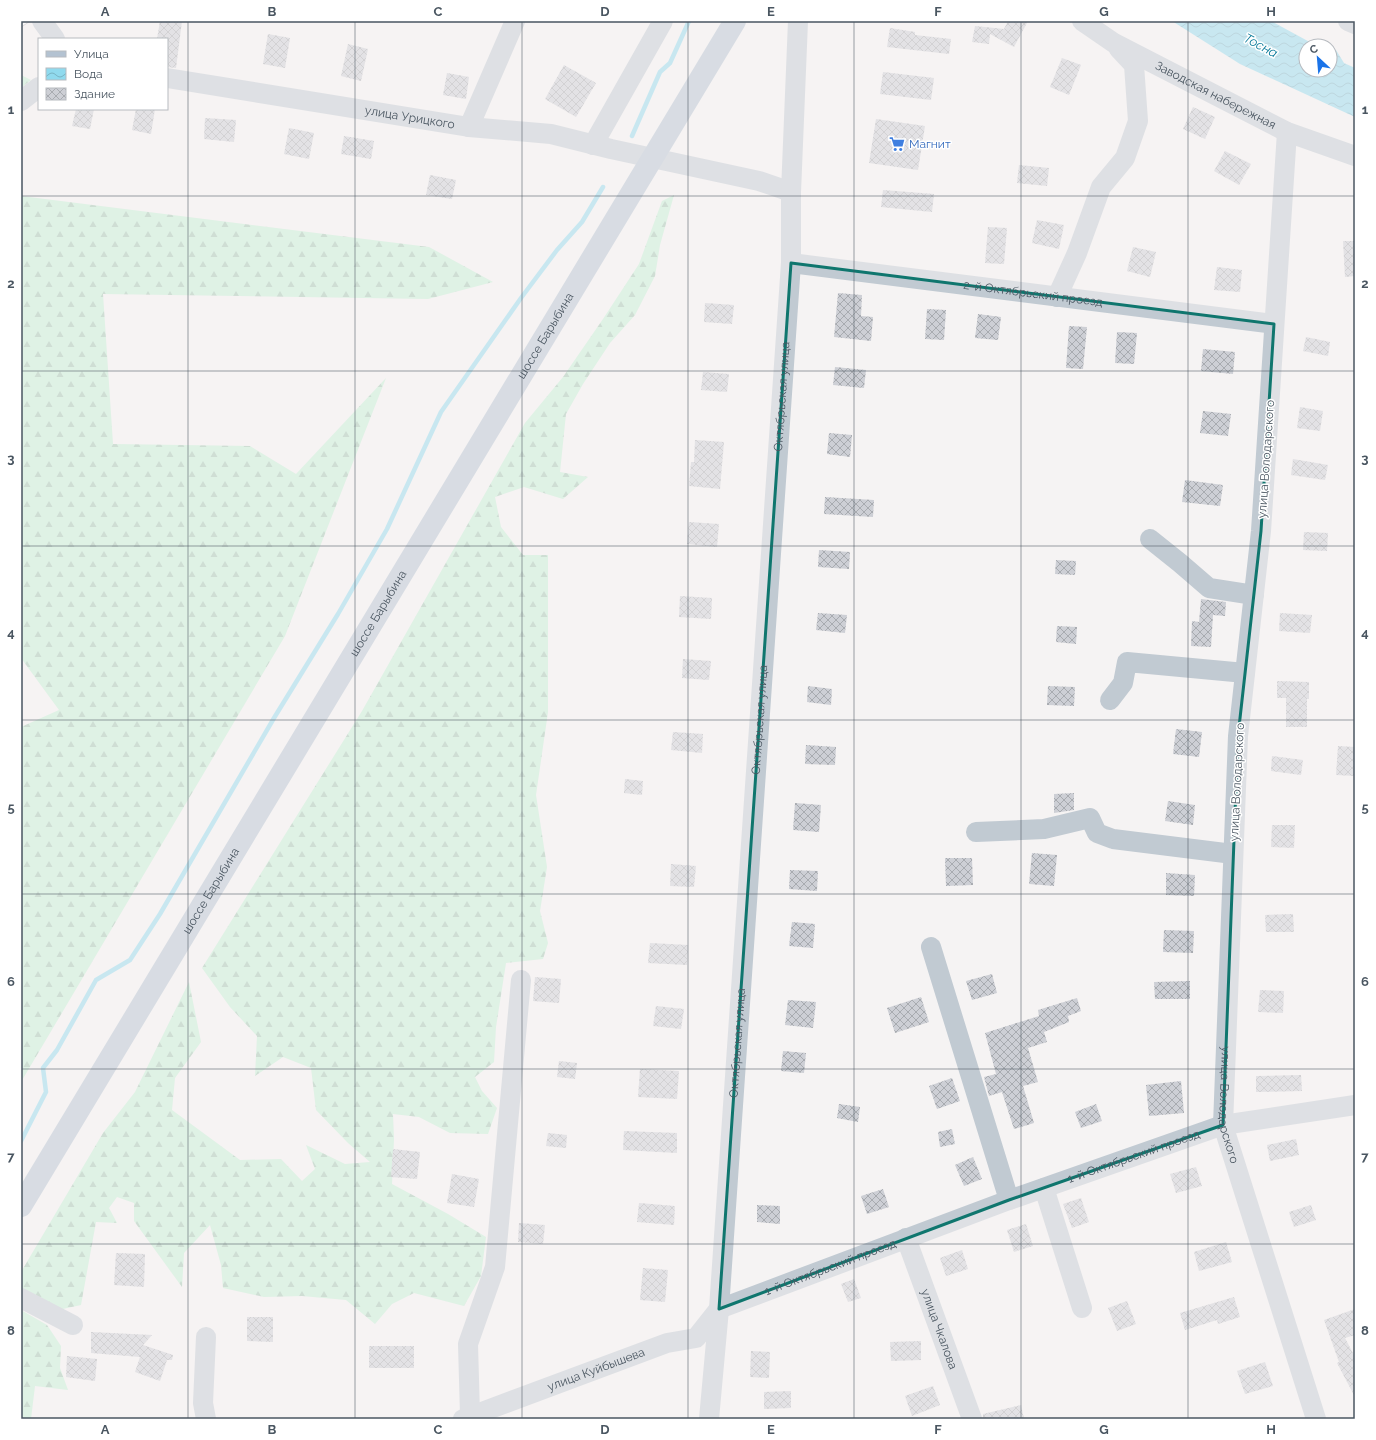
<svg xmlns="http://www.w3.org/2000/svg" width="1376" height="1440" font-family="Raleway,sans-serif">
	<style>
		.forest { fill: url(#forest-firs) }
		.water { fill: url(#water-waves) }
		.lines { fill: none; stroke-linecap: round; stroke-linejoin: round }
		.stream { stroke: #90daee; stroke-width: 4.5 }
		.building { fill: url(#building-cross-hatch) }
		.minor { stroke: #c1cad2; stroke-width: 20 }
		.major { stroke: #b3c2d1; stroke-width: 22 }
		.rail-casing { stroke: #b5b8bd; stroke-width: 4.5 }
		.rail { stroke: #fff; stroke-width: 3; stroke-dasharray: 9; stroke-linecap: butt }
		.marked { fill: none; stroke: #0f766e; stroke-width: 3; stroke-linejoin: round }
		.grid { fill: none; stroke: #4a5661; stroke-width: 1; stroke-opacity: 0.55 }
		.labels { text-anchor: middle; stroke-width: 3; stroke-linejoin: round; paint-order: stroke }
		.street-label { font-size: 12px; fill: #4a5661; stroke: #fff }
		.shop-label { font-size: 12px; fill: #366cbe; stroke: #fff; text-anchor: start }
		.water-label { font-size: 13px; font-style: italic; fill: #0c7c9b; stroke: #fff }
		.neatline { fill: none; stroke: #4a5661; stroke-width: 1.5 }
		.grid-label { font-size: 13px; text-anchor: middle; font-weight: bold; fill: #4a5661 }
	</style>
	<defs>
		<pattern id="forest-firs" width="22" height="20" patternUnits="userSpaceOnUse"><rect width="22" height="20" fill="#c3f1d5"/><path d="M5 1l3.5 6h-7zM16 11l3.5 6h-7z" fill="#a0c6b0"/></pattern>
		<pattern id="water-waves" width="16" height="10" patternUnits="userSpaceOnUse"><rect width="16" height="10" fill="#90daee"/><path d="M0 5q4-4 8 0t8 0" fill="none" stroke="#78b4c4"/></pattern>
		<pattern id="building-cross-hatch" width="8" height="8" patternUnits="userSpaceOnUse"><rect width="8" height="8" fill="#cdcfd5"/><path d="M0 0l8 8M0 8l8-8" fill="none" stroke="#a8abb0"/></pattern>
	</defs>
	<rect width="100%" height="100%" fill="#f5f3f3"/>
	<path class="forest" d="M21,75L31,80L21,88Z
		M674,195L660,245L655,276L635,315L610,343L583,384L566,414L560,472L588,477L563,499L524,487L495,497L501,527L523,555H548V712L536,795L547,867L540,911L548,943L543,959L506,963L496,1027L494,1062L475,1077L482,1091L497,1108L488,1134L450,1133L419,1117L393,1114L394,1139L392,1184L448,1214L486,1237L481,1276L464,1306L414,1293L392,1304L375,1324L346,1300L302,1296L264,1297L223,1288L221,1265L210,1225L184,1253L182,1287L134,1221V1203L117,1197L109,1208L117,1223L96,1222L81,1305L58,1310L21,1288V1272L103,1133L135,1092L189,982L201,1042L175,1078L172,1110L240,1160L281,1159L302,1181L315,1169L306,1145L345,1164L370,1162L348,1143L316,1110L311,1068L283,1057L255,1076L257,1036L230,1007L202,968L362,711L525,423L563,377L603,319L639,264L662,201Z
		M21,196L429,247L493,282L428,299L103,294L113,444L250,446L296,474L386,378L285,636L21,1082V727L59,710L21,658Z
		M21,1310L47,1325L61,1346L60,1368L68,1390L35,1386L31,1419H21Z"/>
	<path class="water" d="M1172,21H1271L1317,46H1306V70H1330V50H1336L1344,63L1355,68V117L1240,64Z"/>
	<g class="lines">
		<path class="stream" d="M632,136L660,72L670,63L689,21
			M21,1141L46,1092L43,1068L57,1050L96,980L130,960L160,914L274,718L338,614L387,529L441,412L521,298L557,250L582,222L603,187"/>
	</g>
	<path class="building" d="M160,21H182L176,68L167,67V39H157Z
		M1008,21H1028L1014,47L990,34L989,44L972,42L975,26L1004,29Z
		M890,28L915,32V35L951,39L949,54L887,47Z
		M268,34L290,38L285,68L263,64Z
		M348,44L368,49L361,81L341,76Z
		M1062,58L1081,65L1069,95L1050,87Z
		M564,65L596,83L576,117L545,99Z
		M883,72L934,78L931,100L880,94Z
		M447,73L469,77L466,99L443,95Z
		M1193,107L1215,117L1205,139L1183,129Z
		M76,109H94L90,129L72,126Z
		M136,109H155L151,134L132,130Z
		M205,118L236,120L234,142L204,139Z
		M876,119L925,126L918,170L869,163Z
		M289,128L314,133L309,159L284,154Z
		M344,136L374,141L371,159L341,154Z
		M1225,151L1251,164L1239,185L1214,171Z
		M1019,165L1049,168L1047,186L1017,183Z
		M430,175L456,180L452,199L426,195Z
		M883,190L934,194L932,212L881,207Z
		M1037,220L1064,225L1059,249L1032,243Z
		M988,227L1007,228L1004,264L985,263Z
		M1343,241H1355V276L1345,277Z
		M1133,247L1156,252L1150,277L1127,271Z
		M1217,267L1242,270L1240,292L1214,290Z
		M838,293L862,295L861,316L873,317L871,341L834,337Z
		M705,303L734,305L732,324L704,322Z
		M927,309L946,310L944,340L925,339Z
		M978,314L1001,317L998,340L975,338Z
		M1069,326L1087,327L1083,369L1066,368Z
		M1117,332L1137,333L1134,364L1115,363Z
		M1306,337L1330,342L1328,356L1303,351Z
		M1203,349L1235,352L1233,374L1201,371Z
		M835,367L866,370L864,388L833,385Z
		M703,372L729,374L727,392L701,390Z
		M1300,407L1323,411L1320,431L1297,428Z
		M1203,411L1231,414L1228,436L1200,433Z
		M829,433L852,435L850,457L827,454Z
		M695,440L724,442L720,489L689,486L691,462H694Z
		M1293,459L1328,465L1325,480L1291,475Z
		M1185,480L1223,485L1220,506L1182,502Z
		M825,497L874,500L873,517L824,514Z
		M689,522L719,524L717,547L687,544Z
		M1304,532L1328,533L1327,551L1303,550Z
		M819,550L850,552L849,569L818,567Z
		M1056,560L1076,561L1075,575L1055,574Z
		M680,596L712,598L711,619L679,617Z
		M1201,599L1226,602L1225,616L1213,615L1211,647L1191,646L1192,621L1199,622Z
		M818,613L847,615L845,633L816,630Z
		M1280,613L1312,615L1310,633L1279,631Z
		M1057,626L1077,627L1076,644L1056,642Z
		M683,659L711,661L709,680L682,678Z
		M1277,681L1309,682V699H1307V727H1286V698H1277Z
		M808,686L832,689L831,705L807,702Z
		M1048,686L1075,687L1074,706L1047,705Z
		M1176,729L1202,732L1199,757L1173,754Z
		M673,732L703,734L702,753L671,750Z
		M806,745L836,747L835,765L805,764Z
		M1338,746L1355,747V776L1336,775Z
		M1272,756L1303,760L1301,775L1271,771Z
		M625,779L643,781L642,795L624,793Z
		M1074,793V810L1054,813V794Z
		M1168,801L1195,805L1193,825L1165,821Z
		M795,803L821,805L819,832L793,830Z
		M1272,825H1295L1294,848L1271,847Z
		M1032,853L1057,855L1054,886L1029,884Z
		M945,858H972L973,885L946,886Z
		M671,864L696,866L694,887L670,886Z
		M790,870L818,871L817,891L789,889Z
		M1166,873L1195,875L1194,896L1166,895Z
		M1293,914L1294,932H1266L1265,915Z
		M792,922L815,924L813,948L789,946Z
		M1164,930L1194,931L1193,953L1163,952Z
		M650,943L688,945L687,965L648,963Z
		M992,974L997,993L972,1000L966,981Z
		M535,977L561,979L559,1003L533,1001Z
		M1190,981V999H1155L1154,982Z
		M1260,990L1284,991L1283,1013L1258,1012Z
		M921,997L929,1022L895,1033L887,1008Z
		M1077,998L1081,1011L1068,1016L1069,1022L1044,1032L1047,1042L1028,1048L1038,1082L1023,1086L1034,1123L1014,1129L1002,1092L989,1096L984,1077L996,1074L985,1033L1039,1016L1038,1010Z
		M788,1000L816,1002L813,1028L785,1025Z
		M656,1006L684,1009L681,1029L653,1026Z
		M783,1051L806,1053L804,1073L781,1071Z
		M559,1061L577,1063L575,1079L557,1077Z
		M640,1069L679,1071L677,1099L638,1097Z
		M1301,1075L1302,1091L1256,1092V1076Z
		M952,1078L960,1101L937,1109L929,1086Z
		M1181,1081L1184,1113L1149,1116L1146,1085Z
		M839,1104L860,1107L858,1122L837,1118Z
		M1096,1104L1102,1121L1081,1128L1075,1112Z
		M952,1129L955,1144L940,1147L938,1132Z
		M624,1131L677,1133V1153L623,1150Z
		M548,1133L567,1135L566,1148L546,1146Z
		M1296,1139L1299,1155L1270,1161L1267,1145Z
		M393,1149L420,1152L417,1179L391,1177Z
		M973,1157L982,1179L964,1186L955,1165Z
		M1196,1167L1202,1186L1176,1193L1170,1174Z
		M452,1174L479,1179L474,1207L447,1203Z
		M883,1189L889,1207L867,1214L861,1196Z
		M1081,1198L1089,1222L1072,1228L1063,1204Z
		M639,1203L675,1206L674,1225L637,1222Z
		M757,1205L780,1206V1224L757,1222Z
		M1311,1205L1316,1220L1294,1227L1289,1212Z
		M519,1223L545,1225L543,1244L518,1242Z
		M1026,1224L1033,1246L1014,1252L1007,1230Z
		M1226,1242L1232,1262L1199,1271L1194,1252Z
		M962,1250L968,1269L946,1276L940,1258Z
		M116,1253L145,1254L144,1287L114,1285Z
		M643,1268L668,1270L665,1302L640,1300Z
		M854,1279L861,1298L848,1302L841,1284Z
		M1234,1297L1240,1317L1218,1324L1217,1320L1185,1330L1180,1313Z
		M1127,1301L1136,1324L1117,1331L1108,1308Z
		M1355,1309V1335L1345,1338L1355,1357V1397L1337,1363L1339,1362L1324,1320Z
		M247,1317H273V1342L247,1341Z
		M91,1332L152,1335L143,1345L173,1355L172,1360H167L160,1381L135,1372L140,1357L91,1353Z
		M921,1341V1360L891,1361L890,1342Z
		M369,1346H414V1368H369Z
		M751,1351L770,1352L769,1378L750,1377Z
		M67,1356L97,1359L95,1381L66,1377Z
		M1265,1362L1273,1386L1245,1394L1237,1371Z
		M933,1386L940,1405L912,1416L905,1396Z
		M791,1391V1408L764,1409V1392Z
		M1021,1405L1024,1419H983V1414Z"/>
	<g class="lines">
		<g class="minor">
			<path d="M42,21L55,39"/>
			<path id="s1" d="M1082,21L1114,43L1287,132L1355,156"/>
			<path d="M1348,21L1355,24"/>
			<path id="s2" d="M167,78L469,127L551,134L611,149L759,181L791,192"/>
			<path d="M21,101L39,87"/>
			<path d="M469,127L515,21"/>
			<path id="s3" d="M1287,132L1261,531L1238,736L1223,1125L1316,1419"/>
			<path d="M593,145L663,21"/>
			<path id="s4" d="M791,263L1274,324"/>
			<path d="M1057,297L1077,253L1101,187L1125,158L1138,121L1134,65L1119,49"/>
			<path d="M1150,539L1180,563L1209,588L1254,595"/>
			<path d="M1110,700L1123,683L1127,662L1245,673"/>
			<path d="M976,832L1044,829L1090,818L1097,833L1113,839L1233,854"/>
			<path d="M931,947L1009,1200"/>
			<path d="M1044,1188L1082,1308"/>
			<path id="s5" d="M906,1238L972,1419"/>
			<path d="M21,1298L73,1325"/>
			<path d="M470,1415L468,1344L495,1267L521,980"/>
			<path d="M206,1419L203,1403L206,1337"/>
			<path id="s6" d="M463,1419L667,1343L696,1338L719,1309L1009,1200L1223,1125L1355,1105"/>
			<path id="s7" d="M709,1419L719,1309L791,263V192L798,21"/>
		</g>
		<path class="major" id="s8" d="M21,1206L735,21"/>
		<defs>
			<path id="rail" d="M21,25L27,21"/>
		</defs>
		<use href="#rail" class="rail-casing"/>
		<use href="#rail" class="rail"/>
	</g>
	<path d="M0 0H1376V1440H0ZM791,263L1274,324L1261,531L1238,736L1223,1125L1009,1200L719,1309Z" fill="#f5f3f3" fill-opacity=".55" fill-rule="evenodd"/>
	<path class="marked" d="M791,263L1274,324L1261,531L1238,736L1223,1125L1009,1200L719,1309Z"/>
	<path class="grid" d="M188,21V1419M355,21V1419M522,21V1419M688,21V1419M854,21V1419M1021,21V1419M1188,21V1419M21,196H1355M21,371H1355M21,546H1355M21,720H1355M21,894H1355M21,1069H1355M21,1244H1355"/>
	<defs>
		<symbol id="supermarket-bare" viewBox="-9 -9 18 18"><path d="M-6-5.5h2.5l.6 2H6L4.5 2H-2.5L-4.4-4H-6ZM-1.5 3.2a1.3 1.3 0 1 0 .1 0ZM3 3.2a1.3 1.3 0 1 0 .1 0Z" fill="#3f7fe0" stroke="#fff" stroke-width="2.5" paint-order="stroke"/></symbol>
	</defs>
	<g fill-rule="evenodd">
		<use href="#supermarket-bare" x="886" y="133" width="22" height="22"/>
	</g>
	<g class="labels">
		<g class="street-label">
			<text dy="4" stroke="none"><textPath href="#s1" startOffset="153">Заводская набережная</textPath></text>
			<text dy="4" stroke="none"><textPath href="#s2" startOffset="246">улица Урицкого</textPath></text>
			<text dy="4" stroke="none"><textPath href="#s4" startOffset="244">2-й Октябрьский проезд</textPath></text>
			<text dy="4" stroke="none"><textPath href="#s8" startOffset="1016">шоссе Барыбина</textPath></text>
			<text dy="4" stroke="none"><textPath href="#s7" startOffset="1025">Октябрьская улица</textPath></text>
			<text transform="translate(1266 459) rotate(-86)" y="4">улица Володарского</text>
			<text dy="4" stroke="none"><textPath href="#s8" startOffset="692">шоссе Барыбина</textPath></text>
			<text dy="4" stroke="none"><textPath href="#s7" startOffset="701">Октябрьская улица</textPath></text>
			<text transform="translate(1237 782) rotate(-87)" y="4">улица Володарского</text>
			<text dy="4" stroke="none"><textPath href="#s8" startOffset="368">шоссе Барыбина</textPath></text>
			<text dy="4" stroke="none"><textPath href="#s7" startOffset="377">Октябрьская улица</textPath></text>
			<text dy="4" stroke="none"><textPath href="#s3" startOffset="976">улица Володарского</textPath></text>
			<text dy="4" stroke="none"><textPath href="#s6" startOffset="726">1-й Октябрьский проезд</textPath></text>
			<text dy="4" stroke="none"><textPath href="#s6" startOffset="403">1-й Октябрьский проезд</textPath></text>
			<text dy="4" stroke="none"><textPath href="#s5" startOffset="97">улица Чкалова</textPath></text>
			<text dy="4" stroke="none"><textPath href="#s6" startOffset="142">улица Куйбышева</textPath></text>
		</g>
		<g class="shop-label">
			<text x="909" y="148">Магнит</text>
		</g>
		<g class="water-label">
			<text transform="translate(1261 45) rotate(28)" y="5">Тосна</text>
		</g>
	</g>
	<rect width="1376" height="1440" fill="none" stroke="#ffffff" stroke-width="44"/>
	<rect x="38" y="38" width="130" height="72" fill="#ffffff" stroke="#b7bbc0"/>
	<rect x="46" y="51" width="20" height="6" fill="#b3c2d1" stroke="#b7bbc0"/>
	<text x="74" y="58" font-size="12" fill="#4a5661">Улица</text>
	<rect x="46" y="68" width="20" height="12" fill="url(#water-waves)" stroke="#b7bbc0"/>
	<text x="74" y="78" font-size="12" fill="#4a5661">Вода</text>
	<rect x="46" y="88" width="20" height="12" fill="url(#building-cross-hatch)" stroke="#b7bbc0"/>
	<text x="74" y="98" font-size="12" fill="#4a5661">Здание</text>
	<g transform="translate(1318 58) rotate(334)"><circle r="19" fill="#ffffff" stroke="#b7bbc0"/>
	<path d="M0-3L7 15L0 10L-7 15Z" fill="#1a73e8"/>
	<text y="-6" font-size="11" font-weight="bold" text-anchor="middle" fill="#4a5661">С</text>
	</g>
	<rect x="22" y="22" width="1332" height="1396" class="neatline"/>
	<g class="grid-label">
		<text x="105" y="16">A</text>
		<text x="272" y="16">B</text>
		<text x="438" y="16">C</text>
		<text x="605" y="16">D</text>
		<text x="771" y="16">E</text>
		<text x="938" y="16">F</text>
		<text x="1104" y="16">G</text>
		<text x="1271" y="16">H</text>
		<text x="11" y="114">1</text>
		<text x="1365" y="114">1</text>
		<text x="11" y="288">2</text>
		<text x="1365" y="288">2</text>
		<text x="11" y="463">3</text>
		<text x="1365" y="463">3</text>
		<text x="11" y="637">4</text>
		<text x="1365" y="637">4</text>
		<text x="11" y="812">5</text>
		<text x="1365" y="812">5</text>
		<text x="11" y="986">6</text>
		<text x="1365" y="986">6</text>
		<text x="11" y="1161">7</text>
		<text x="1365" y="1161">7</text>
		<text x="11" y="1335">8</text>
		<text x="1365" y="1335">8</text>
		<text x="105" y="1434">A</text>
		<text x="272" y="1434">B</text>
		<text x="438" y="1434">C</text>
		<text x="605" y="1434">D</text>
		<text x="771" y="1434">E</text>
		<text x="938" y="1434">F</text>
		<text x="1104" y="1434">G</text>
		<text x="1271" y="1434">H</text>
	</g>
</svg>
